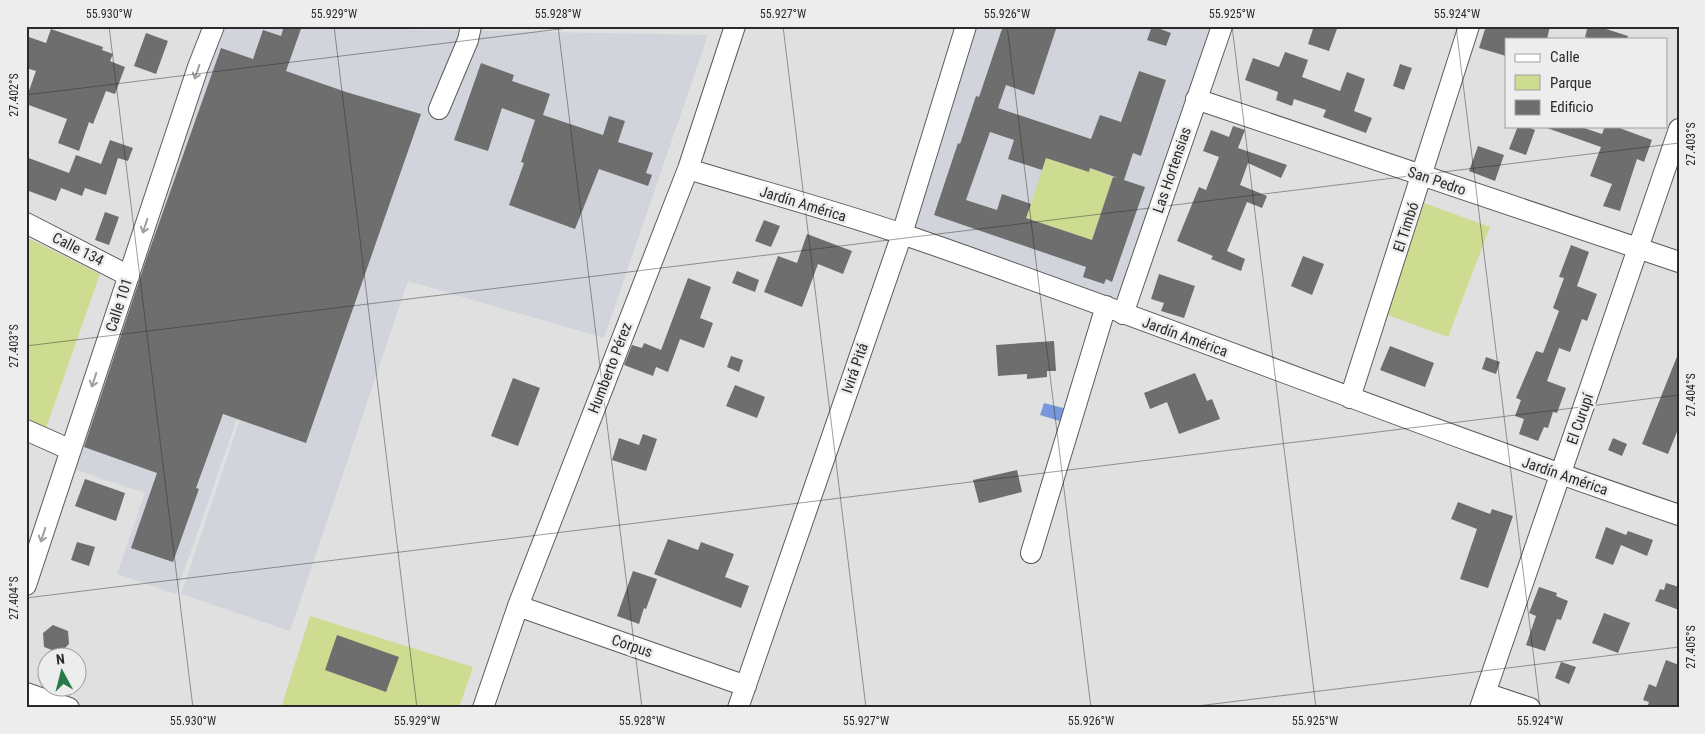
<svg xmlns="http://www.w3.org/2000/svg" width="1705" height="734" font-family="'Roboto Condensed',sans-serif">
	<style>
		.built { fill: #d2d4dc }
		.green { fill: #cddc91 }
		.water { fill: #7898dc }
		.building { fill: #6f6e6e; fill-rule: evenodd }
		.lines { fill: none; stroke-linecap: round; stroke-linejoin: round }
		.minor-casing { stroke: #5b5b5c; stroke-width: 22 }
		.minor { stroke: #fff; stroke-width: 20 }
		.oneway { stroke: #9f9f9f }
		.ticks { fill: none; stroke: #2a2a2a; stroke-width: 1; stroke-opacity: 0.45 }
		.labels { text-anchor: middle; stroke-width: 5; stroke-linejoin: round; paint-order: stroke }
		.street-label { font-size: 15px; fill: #2a2a2a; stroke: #ededee }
		.neatline { fill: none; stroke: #2a2a2a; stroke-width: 2 }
		.ticks-label { font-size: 12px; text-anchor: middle; fill: #2a2a2a }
	</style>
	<rect width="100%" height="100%" fill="#e0e0e1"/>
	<path class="built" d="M226,26L708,35L604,338L408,281L290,631L181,594L343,115L176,594L117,574L145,493L73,469L208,71Z
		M977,26H1221L1113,318L900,245Z"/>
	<path class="green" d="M1046,158L1089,172L1090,168L1113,177L1092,240L1026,218Z
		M1424,203L1490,227L1448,337L1382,313Z
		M26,237L100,274L45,431L26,423Z
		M310,616L473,667L459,708H281Z"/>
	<path class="water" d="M1044,403L1067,409L1063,422L1040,415Z"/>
	<path class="building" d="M284,26H302L286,71L346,92L421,114L306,443L223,414L196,488L199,489L173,562L131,548L157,473L84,447L147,257L221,48L253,59L263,30L281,36Z
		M1003,26H1057L1034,95L1006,85L998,108L1091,139L1100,115L1121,122L1139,71L1166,80L1141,156L1133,153L1124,180L1145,187L1112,282L1106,279L1104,284L1083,277L1086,267L934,215L958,143L960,144L976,96L979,97ZM990,132L1014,140L1008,159L1042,170L1046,158L1089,172L1090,168L1118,178L1113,177L1092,240L1026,218L1031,204L1002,194L997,210L966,200Z
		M1152,26L1171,33L1166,46L1147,40Z
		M1314,26H1338L1329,51L1308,44Z
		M1486,26H1550L1547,39H1506V56L1479,48Z
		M1588,26H1597L1628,36L1627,39H1592L1585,37Z
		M51,29L103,47L102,50L113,54L110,61L125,67L115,94L106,91L93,124L89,122L79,151L58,143L67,119L26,104V99L36,71L26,68V36L46,43Z
		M146,33L168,41L156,74L134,66Z
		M1285,52L1308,60L1302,77L1340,91L1347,72L1365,79L1354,111L1372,118L1366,133L1323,117L1326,110L1294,99L1292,106L1276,100L1278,92L1245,80L1253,58L1279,67Z
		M481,63L514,75L512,81L550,94L543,115L603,135L609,116L625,121L618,142L653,153L646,173L652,175L648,186L599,169L575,229L509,205L524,163L521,162L535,120L502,108L488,151L454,140Z
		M1400,64L1412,68L1404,90L1393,86Z
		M1233,126L1245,130L1238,148L1287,165L1281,178L1248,163L1240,185L1267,196L1262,208L1247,202L1227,251L1245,259L1241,271L1211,259L1213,256L1177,241L1199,187L1206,190L1219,157L1203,151L1211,130L1229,137Z
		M1518,126H1525L1535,130L1526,155L1509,149Z
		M1547,126H1578L1602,134L1605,126H1614L1652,140L1644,162L1637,159L1620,211L1603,206L1612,184L1590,176L1601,147L1547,128Z
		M110,140L133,148L128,161L118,158L106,195L85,188L82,196L61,188L56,201L26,190V157L69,173L76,155L101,164Z
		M1478,146L1504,155L1495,181L1469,171Z
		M105,212L119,217L109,245L95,240Z
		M764,220L780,226L771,247L755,241Z
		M807,234L852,251L843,274L818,264L802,307L764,292L778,256L797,263Z
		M1571,245L1589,252L1577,286L1597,294L1587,321L1582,319L1570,352L1559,348L1547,381L1566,388L1557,413L1553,412L1548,428L1544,427L1538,441L1519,434L1524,419L1515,416L1521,400L1516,398L1536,351L1543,353L1559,311L1553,308L1564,278L1559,277Z
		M1303,256L1324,264L1312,295L1291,286Z
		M737,271L759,280L755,292L732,283Z
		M1159,274L1195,286L1184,318L1161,311L1164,303L1151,299Z
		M688,278L711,287L700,318L713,323L704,348L680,339L668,372L656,367L653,376L624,365L632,345L642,348L644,343L661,350Z
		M1054,341L1056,371H1047V377L1027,379V374L998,376L996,345Z
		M1390,346L1434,363L1425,387L1380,370Z
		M1678,354L1679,427L1668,454L1642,444Z
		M731,356L743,360L739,372L727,367Z
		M1486,357L1500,362L1496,374L1482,369Z
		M1195,373L1207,401L1212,399L1220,419L1179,434L1167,402L1150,409L1144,393Z
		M513,378L540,388L518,446L491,436Z
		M735,385L765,397L757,418L726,406Z
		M643,434L657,439L646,471L612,460L619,438L639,445Z
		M1613,438L1627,444L1622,456L1608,450Z
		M1017,470L1022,492L979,503L973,480Z
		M85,479L125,493L116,521L75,506Z
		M1458,502L1490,514L1492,509L1513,516L1488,588L1460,579L1477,529L1451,519Z
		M1606,527L1626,535L1628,531L1653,540L1647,556L1621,545L1613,565L1595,558Z
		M668,539L698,550L701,542L734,554L725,577L749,586L741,608L654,574Z
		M77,542L95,547L89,566L71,560Z
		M633,571L657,579L646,609L644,608L639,624L617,616Z
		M1666,583L1679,587V610L1655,601L1660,589L1664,590Z
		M1539,587L1557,593L1556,596L1568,601L1561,620L1557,619L1545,651L1526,645L1536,616L1529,613Z
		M1604,613L1630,623L1618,653L1592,643Z
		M53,625L68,631L69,644L60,653L44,647L43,633Z
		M337,635L399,657L386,692L325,670Z
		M1666,660L1679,665V708H1647L1649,702L1643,700L1649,684L1656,687Z
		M1561,662L1576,667L1569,684L1555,678Z"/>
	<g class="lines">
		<defs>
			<path id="minor" d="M1196,99L1679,262
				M439,109L468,40L471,26
				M688,169C760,191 833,210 905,235C1164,324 1419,427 1679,515
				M26,223L129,276
				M1123,314L1222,26
				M1350,398L1469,26
				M26,430L71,450
				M1031,553L1106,306
				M26,585L198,67L214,26
				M518,606L746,686
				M26,693L69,708
				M1485,693L1530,708
				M483,708L518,606L688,169L735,26
				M738,708L902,234L966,26
				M1480,708L1679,129"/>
		</defs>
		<use href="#minor" class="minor-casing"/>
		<use href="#minor" class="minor"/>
	</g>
	<defs><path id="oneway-shaft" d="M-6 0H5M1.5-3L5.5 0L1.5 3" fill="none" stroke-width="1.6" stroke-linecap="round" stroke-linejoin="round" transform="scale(1.25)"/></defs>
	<g class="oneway">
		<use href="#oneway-shaft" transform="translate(197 72) rotate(109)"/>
		<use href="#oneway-shaft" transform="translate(145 226) rotate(108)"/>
		<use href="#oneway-shaft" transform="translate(94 380) rotate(108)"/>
		<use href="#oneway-shaft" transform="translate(43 535) rotate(108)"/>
	</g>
	<path class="ticks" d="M109,26L193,708M334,26L417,708M558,26L642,708M783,26L866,708M1007,26L1091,708M1232,26L1316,708M1456,26L1540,708M26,95L584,26M26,346L1679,143M26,598L1679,395M1181,708L1679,647"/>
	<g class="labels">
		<g class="street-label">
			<text transform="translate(1172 170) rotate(-71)" y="5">Las Hortensias</text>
			<text transform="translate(1437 181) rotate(19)" y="5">San Pedro</text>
			<text transform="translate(803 204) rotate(17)" y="5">Jardín América</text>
			<text transform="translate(1406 227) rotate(-72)" y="5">El Timbó</text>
			<text transform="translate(78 249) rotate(27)" y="5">Calle 134</text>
			<text transform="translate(119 305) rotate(-72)" y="5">Calle 101</text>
			<text transform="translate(1185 337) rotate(20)" y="5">Jardín América</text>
			<text transform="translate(610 368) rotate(-69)" y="5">Humberto Pérez</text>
			<text transform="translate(855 368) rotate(-71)" y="5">Ivirá Pitá</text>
			<text transform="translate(1580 419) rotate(-71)" y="5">El Curupí</text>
			<text transform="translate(1565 476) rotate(19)" y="5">Jardín América</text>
			<text transform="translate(632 646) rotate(19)" y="5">Corpus</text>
		</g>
	</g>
	<rect width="1705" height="734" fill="none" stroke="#ededee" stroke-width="55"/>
	<rect x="1505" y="38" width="162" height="90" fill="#ededee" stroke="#9f9fa0"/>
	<rect x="1515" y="54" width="25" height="8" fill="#ffffff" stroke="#9f9fa0"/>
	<text x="1550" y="62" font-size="15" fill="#2a2a2a">Calle</text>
	<rect x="1515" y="75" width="25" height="15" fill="#cddc91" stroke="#9f9fa0"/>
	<text x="1550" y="88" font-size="15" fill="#2a2a2a">Parque</text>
	<rect x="1515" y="100" width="25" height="15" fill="#6f6e6e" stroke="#9f9fa0"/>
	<text x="1550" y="112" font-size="15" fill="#2a2a2a">Edificio</text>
	<g transform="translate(62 672) rotate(353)"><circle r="24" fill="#ededee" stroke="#9f9fa0"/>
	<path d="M0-4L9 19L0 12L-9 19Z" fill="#29794a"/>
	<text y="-8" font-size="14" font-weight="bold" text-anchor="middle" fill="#2a2a2a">N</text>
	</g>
	<rect x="28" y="28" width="1650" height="678" class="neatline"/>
	<g class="ticks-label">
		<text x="109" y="18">55.930°W</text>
		<text x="334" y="18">55.929°W</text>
		<text x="558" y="18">55.928°W</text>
		<text x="783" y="18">55.927°W</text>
		<text x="1007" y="18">55.926°W</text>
		<text x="1232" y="18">55.925°W</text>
		<text x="1457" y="18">55.924°W</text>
		<text transform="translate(14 95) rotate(-90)" y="4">27.402°S</text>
		<text transform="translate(1691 144) rotate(-90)" y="4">27.403°S</text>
		<text transform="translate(14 346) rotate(-90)" y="4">27.403°S</text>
		<text transform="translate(1691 395) rotate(-90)" y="4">27.404°S</text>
		<text transform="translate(14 598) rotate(-90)" y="4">27.404°S</text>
		<text transform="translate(1691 647) rotate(-90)" y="4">27.405°S</text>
		<text x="193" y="725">55.930°W</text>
		<text x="417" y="725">55.929°W</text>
		<text x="642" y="725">55.928°W</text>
		<text x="866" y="725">55.927°W</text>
		<text x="1091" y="725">55.926°W</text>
		<text x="1315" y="725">55.925°W</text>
		<text x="1540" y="725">55.924°W</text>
	</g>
</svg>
